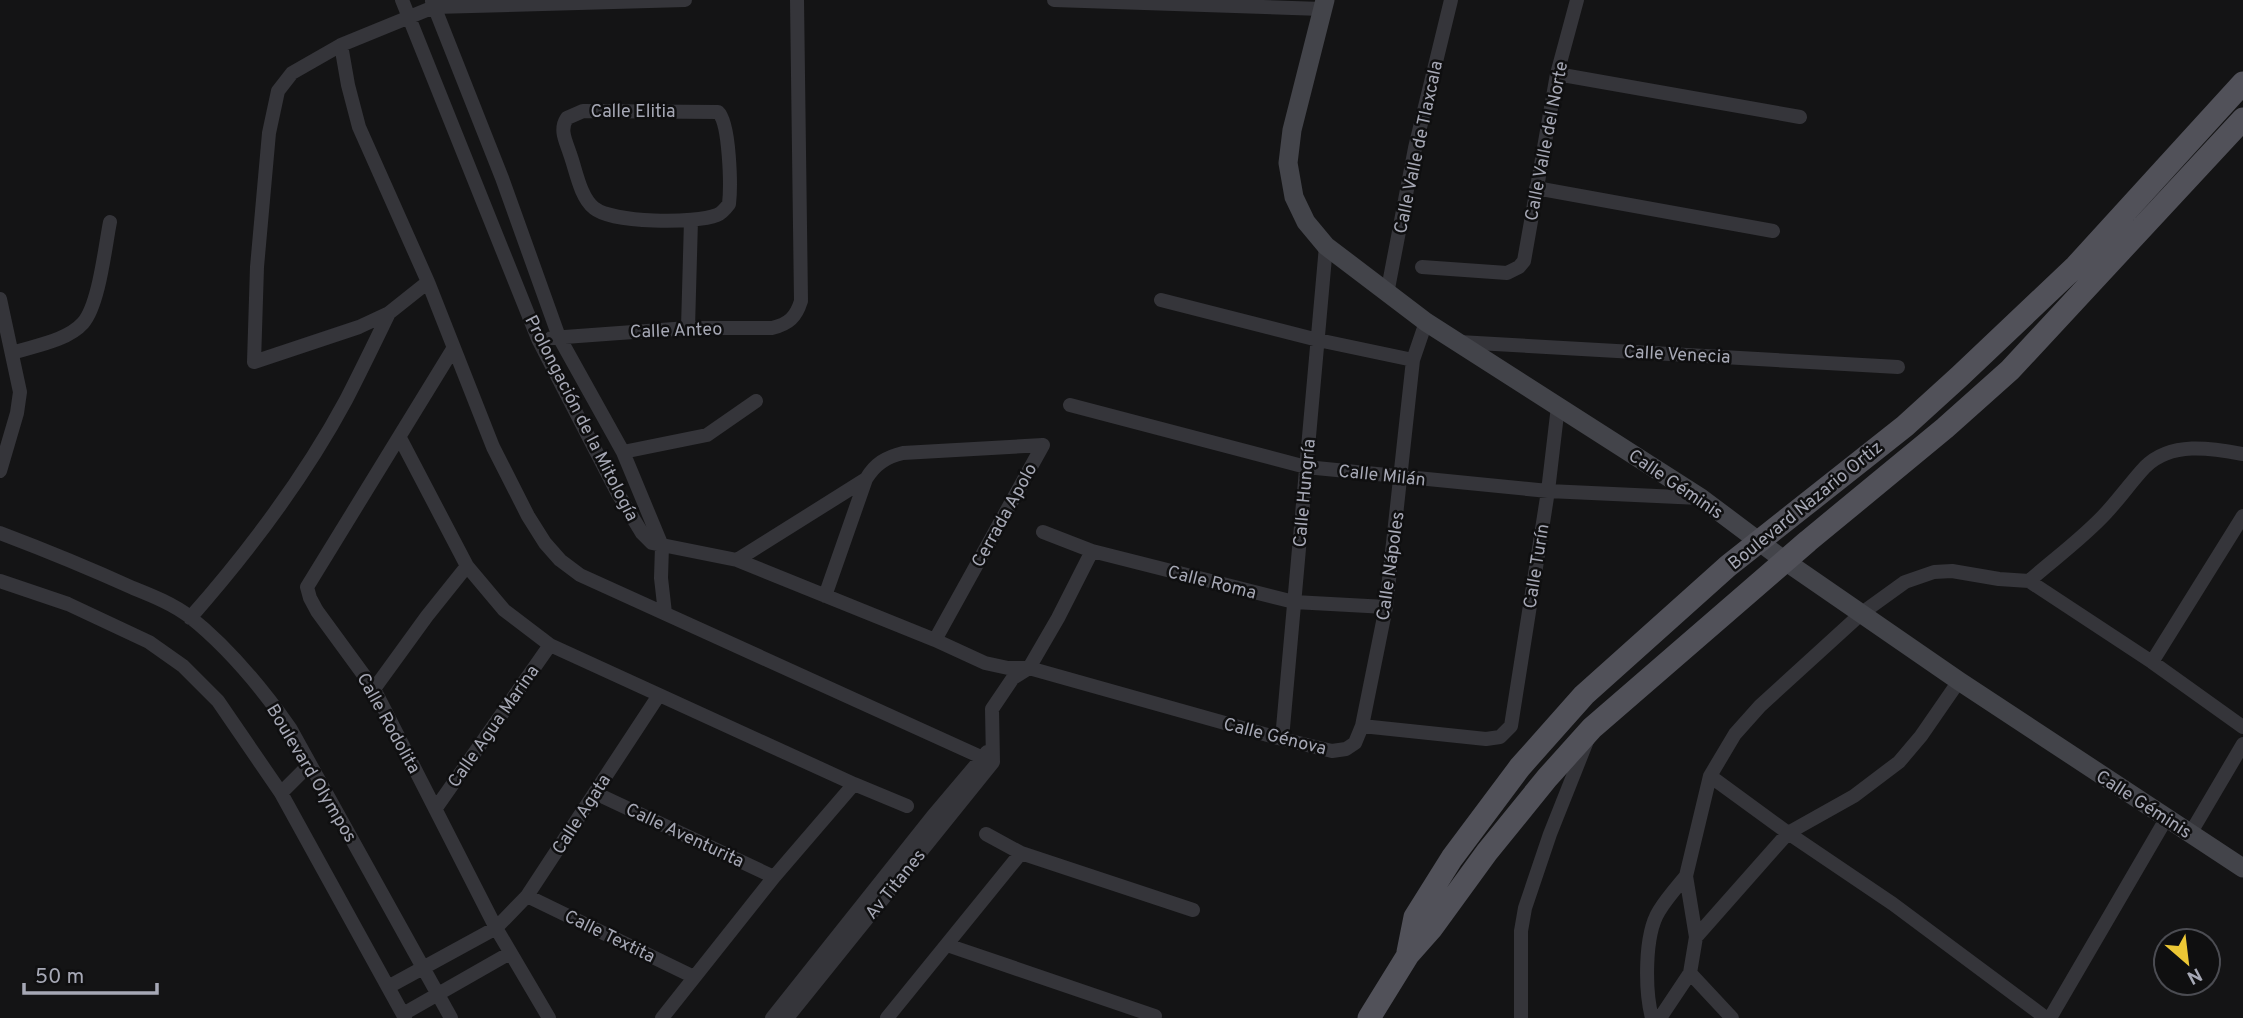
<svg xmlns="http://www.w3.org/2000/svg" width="2243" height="1018" font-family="Overpass,sans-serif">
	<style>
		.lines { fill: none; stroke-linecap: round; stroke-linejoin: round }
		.street { stroke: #35353a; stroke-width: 14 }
		.secondary { stroke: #43444a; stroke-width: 19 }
		.primary { stroke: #515159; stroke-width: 23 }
		.labels { text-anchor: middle; stroke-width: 5; stroke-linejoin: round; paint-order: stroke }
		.street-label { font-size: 18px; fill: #a6a8b5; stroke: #0f0f10 }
	</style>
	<rect width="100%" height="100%" fill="#141415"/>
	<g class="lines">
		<path class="street" d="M402,0L538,339L617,492L642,533L652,543L737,560L935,640L985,663L1008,668H1029L1282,739L1332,751L1346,749L1355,743L1362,726L1386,607L1413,360L1426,322
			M1054,0L1322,9
			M432,1L502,178L559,337L623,452L662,546L661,578L665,613
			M341,45L348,85L359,127L428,282L493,447L528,516L545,543L560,560L580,575L981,757
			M1557,74L1800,117
			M583,111L718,112C730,123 731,187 729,204C726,208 722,213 717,215C695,224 612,223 594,208C580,197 576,170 570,154C566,141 559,130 567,118Z
			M1536,188L1773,231
			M1422,267L1507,273L1519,267L1524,261L1557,74L1577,0
			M428,282L389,313L359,327L254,362L257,267L269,133L278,91L292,73L341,45L434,7L685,0
			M1387,294L1415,148L1451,0
			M0,299L20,392L17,413L0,471
			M1161,300L1318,340L1413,360
			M688,328L691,220
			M551,338L688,328H772C789,324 796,317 801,301L797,0
			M1459,342L1898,367
			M453,349L307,587L310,598L317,611L374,689L496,928L549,1018
			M12,353C33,346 67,341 83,323C99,305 105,247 110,222
			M1070,405L1306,467L1548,491L1700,498
			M400,438L467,566L504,610L550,645L854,784L907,806
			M623,452L707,435L756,401
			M1043,532L1092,551L1294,602L1386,607
			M0,533C45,550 89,568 133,588C153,596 173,604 190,617C229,648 261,687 290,728L451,1018
			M737,560L866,479
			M0,581L68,604L149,642L183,666L218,701L281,793L405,1018
			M2029,581L2152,662L2243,727
			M825,596L866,479C875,464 886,457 903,453L1043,445
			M190,618C249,551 304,478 346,400C361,371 375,342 389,313
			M935,640L1043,445
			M2152,662L2243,516
			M374,689L427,616L467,566
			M1362,726L1486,739L1500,737L1511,726L1548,491L1558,406
			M1282,739L1326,246
			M1710,776L1788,833L1893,904L2046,1018
			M281,793L310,764
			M595,793L774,877
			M436,808L550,645
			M986,834L1021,853L1193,910
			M2190,834L2243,744
			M527,896L694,977
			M1696,937L1788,833L1854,796L1899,762L1921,736L1959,681
			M947,945L1155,1016
			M1690,973L1696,937L1686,876L1710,776L1735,734L1760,706L1862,613L1905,582L1934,572L1952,571L1999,579L2029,581C2054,559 2083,538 2106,513C2120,498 2131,482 2145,467C2171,441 2211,448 2243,454
			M388,987L496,928L527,896L659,695
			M403,1014L510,953
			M662,1018L774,877L854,784
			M772,1018L932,817L987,752
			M787,1018L993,762L992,709L1013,678L1029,668L1058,618L1092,551
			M887,1018L1021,853
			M1521,1018V931L1525,908L1550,834L1587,741
			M1652,1018C1645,991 1644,935 1659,911C1667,898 1677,887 1686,876
			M1660,1018L1690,973L1732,1018
			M2050,1018L2166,819"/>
		<path class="secondary" d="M1325,0L1292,130L1288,163L1294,197L1306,222L1326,246L1426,322L1701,498L1785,561L1959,681L2243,868"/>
		<path class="primary" d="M1408,952L1415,917L1452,858L1520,767L1584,695L1728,566L1905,426L1960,376L2076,266L2243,83
			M1369,1018L1408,955L1431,929L1487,852L1547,778L1592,728L1808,541L1945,428L2010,370L2243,119"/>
	</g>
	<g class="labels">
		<g class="street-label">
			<text x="633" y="117">Calle Elitia</text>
			<text transform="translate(1546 141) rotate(-79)" y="6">Calle Valle del Norte</text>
			<text transform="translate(1418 147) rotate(-78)" y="6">Calle Valle de Tlaxcala</text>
			<text transform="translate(676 330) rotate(-2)" y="6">Calle Anteo</text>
			<text transform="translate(1677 354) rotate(3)" y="6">Calle Venecia</text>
			<text transform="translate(582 418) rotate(63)" y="6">Prolongación de la Mitología</text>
			<text transform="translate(1382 475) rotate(6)" y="6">Calle Milán</text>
			<text transform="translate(1676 484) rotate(34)" y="6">Calle Géminis</text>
			<text transform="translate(1304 493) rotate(-85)" y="6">Calle Hungría</text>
			<text transform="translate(1805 505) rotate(-39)" y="6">Boulevard Nazario Ortiz</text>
			<text transform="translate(1004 515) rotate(-61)" y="6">Cerrada Apolo</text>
			<text transform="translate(1390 566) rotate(-82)" y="6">Calle Nápoles</text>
			<text transform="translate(1536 566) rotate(-81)" y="6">Calle Turín</text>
			<text transform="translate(1212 582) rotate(14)" y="6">Calle Roma</text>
			<text transform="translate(389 723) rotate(61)" y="6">Calle Rodolita</text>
			<text transform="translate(493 726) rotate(-55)" y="6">Calle Agua Marina</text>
			<text transform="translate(1275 736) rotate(14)" y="6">Calle Génova</text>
			<text transform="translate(312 773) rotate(59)" y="6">Boulevard Olympos</text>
			<text transform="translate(2144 804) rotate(33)" y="6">Calle Géminis</text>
			<text transform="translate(581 814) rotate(-57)" y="6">Calle Agata</text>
			<text transform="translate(685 835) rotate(25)" y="6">Calle Aventurita</text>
			<text transform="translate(895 884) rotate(-51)" y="6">Av Titanes</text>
			<text transform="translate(610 936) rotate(26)" y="6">Calle Textita</text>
		</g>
	</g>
	<g transform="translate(2187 962) rotate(152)"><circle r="33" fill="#0f0f10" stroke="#4b4c52" stroke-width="2"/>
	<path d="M0-5L12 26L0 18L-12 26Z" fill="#ecc735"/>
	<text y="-10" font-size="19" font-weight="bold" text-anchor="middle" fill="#a6a8b5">N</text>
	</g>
	<path d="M24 983v10h133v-10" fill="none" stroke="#a6a8b5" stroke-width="3.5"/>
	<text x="35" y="983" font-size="21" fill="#a6a8b5" stroke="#0f0f10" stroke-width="5" paint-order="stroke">50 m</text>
</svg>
